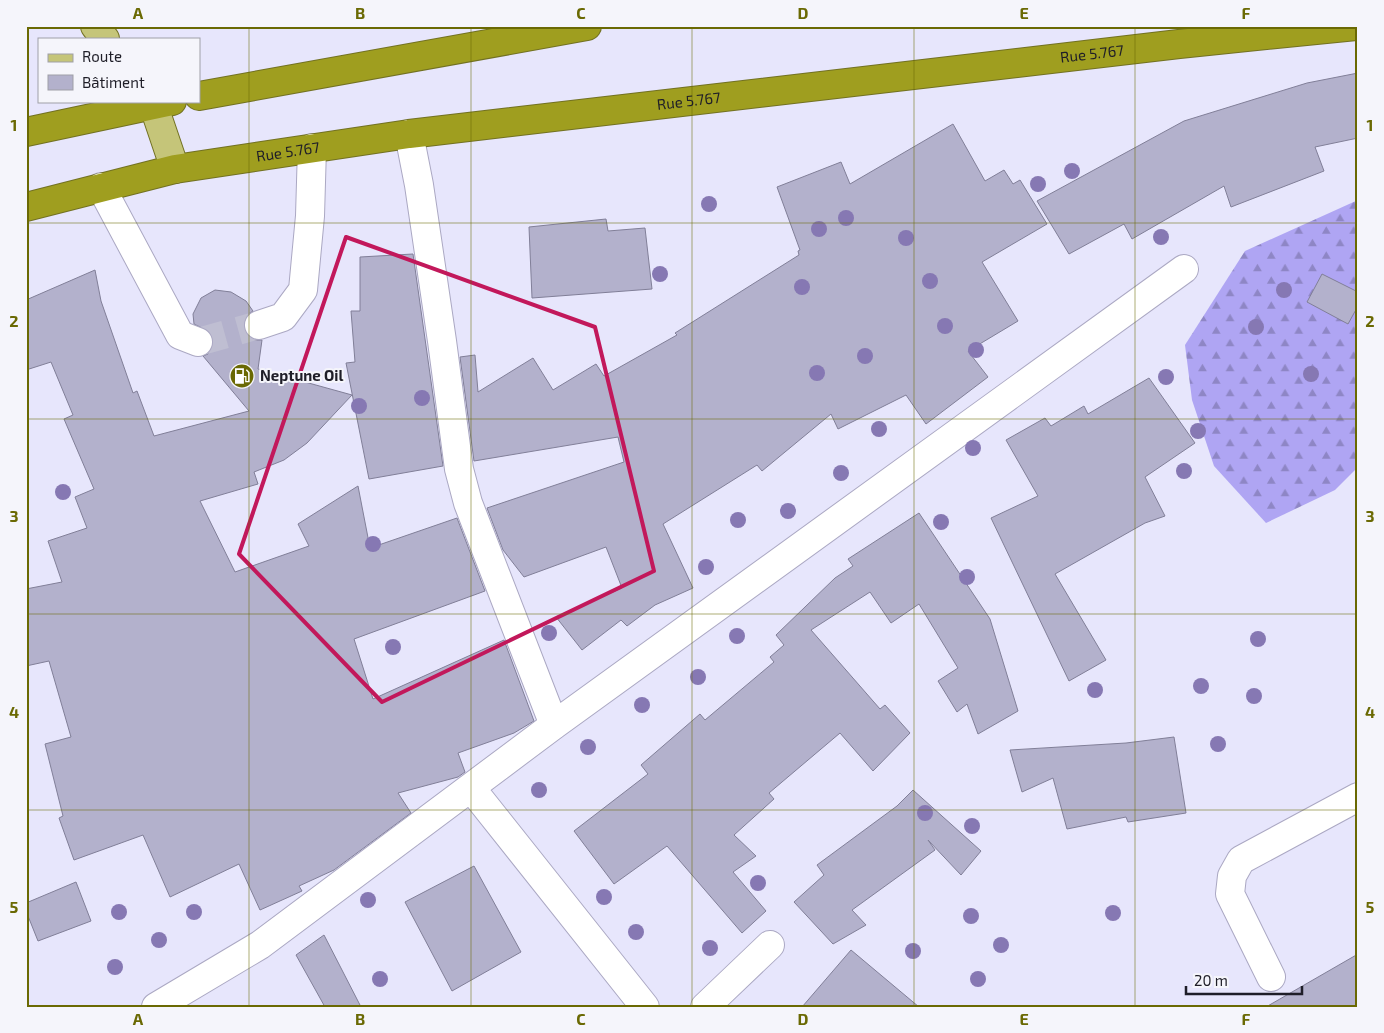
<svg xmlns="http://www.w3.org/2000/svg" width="1384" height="1033" font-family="'Exo 2',sans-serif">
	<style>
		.forest { fill: url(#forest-firs) }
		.building { fill: #b3b1cc; stroke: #817f98 }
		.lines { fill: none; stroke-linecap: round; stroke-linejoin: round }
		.minor-tunnel { stroke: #bfbed2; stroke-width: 28; stroke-dasharray: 28 14; stroke-linecap: butt }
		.minor-casing { stroke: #aba8c3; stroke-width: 30 }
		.major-casing { stroke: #727122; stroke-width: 30 }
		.highway-casing { stroke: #727122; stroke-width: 30 }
		.minor { stroke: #fff; stroke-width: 28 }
		.major { stroke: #c5c579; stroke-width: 28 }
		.highway { stroke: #9f9e1f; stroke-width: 28 }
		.tree { fill: #8678b3 }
		.marked { fill: none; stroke: #c2185b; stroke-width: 4; stroke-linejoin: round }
		.grid { fill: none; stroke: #6a6903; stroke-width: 1; stroke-opacity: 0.55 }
		.labels { text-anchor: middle; stroke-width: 4; stroke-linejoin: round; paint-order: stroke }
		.street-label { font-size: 15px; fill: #1f1e28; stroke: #f5f5fb }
		.poi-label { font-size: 15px; font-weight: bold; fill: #1f1e28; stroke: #f5f5fb; text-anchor: start }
		.neatline { fill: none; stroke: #6a6903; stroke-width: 2 }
		.grid-label { font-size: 16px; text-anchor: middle; font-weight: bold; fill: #6a6903 }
	</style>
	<defs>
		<pattern id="forest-firs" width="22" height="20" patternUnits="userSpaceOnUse" patternTransform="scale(1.25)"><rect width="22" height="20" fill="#afa5f3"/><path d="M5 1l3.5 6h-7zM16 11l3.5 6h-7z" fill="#8e86c5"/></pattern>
	</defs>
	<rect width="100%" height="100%" fill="#e7e6fc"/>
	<path class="forest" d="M1358,200V467L1335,490L1266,523L1214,466L1192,400L1185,345L1245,251Z"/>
	<path class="building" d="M1358,73V138L1315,147L1324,171L1231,207L1224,186L1132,239L1124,224L1069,254L1037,201L1184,121L1307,83Z
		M953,124L985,181L1004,170L1013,184L1020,180L1047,224L982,262L1018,321L968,351L988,377L926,424L906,395L838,429L831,414L762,471L757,465L663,524L693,588L655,605L627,626L621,620L582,650L556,617L622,588L606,547L524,577L503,550L487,508L624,462L618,437L474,461L460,357L475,355L478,392L533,358L553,390L596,364L604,376L677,335L675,333L799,255L798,251L800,250L777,187L841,162L850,184Z
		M606,219L608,231L645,228L652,289L532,298L529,227Z
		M413,254L443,466L369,479L346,363L355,362L351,311H360V257Z
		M95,270L101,301L133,393L137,391L154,436L249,411L203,356L208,354L212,348L213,339L210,332L194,324L193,314L201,298L215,290L231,292L246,301L253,311L247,315L244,321V329L249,337L255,340H262L258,369L352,395L307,443L284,460L254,472L258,484L200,501L235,572L309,546L298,524L358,486L370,548L457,518L485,591L354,639L373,699L504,640L534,721L514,733L458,753L465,772L458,777L398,793L411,813L334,870L299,886L302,891L260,910L239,864L170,897L143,835L74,860L59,818L63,816L45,744L71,737L49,661L26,666V589L62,582L48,541L87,528L75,497L94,489L64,419L73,415L51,362L26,370V300Z
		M1322,274L1358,292V306L1348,324L1307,302Z
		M1149,378L1195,443L1145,477L1165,516L1145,523L1055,574L1106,660L1069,681L991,518L1038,496L1006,440L1045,418L1051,426L1084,406L1088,414Z
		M919,513L990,619L1018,711L978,734L967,704L957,712L938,681L958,668L919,604L891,623L870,592L811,630L880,709L885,705L910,733L873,771L840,733L769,793L774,799L734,835L756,856L733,872L766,911L742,933L667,846L614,884L574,831L648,774L641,765L700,714L705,720L774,662L770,657L784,645L776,635L835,578L853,566L848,559Z
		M1174,737L1186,813L1128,822L1126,817L1067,829L1053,778L1022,792L1010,750L1126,743Z
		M913,790L981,851L961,875L928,840L935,850L852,910L866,925L833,944L794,902L824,875L817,865L897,806Z
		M474,866L521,952L452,991L405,902Z
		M76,882L91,921L38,941L26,911V903Z
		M324,935L361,1007H325L296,955Z
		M851,950L919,1007H802Z
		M1358,954V1007H1266Z"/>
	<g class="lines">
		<path class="minor-tunnel" d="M198,342L259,325"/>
		<defs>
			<path id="minor" d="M409,134L419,185L442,341L459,469L468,503L554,725
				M101,187L180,335L198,342
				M259,325L283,317L303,290L310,216L312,148
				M471,788L645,1007
				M1271,977L1230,894L1232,876L1241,860L1358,797
				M156,1007L260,945L554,725L1184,269
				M705,1007L770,945"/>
			<path id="major" d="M95,26L105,39
				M152,101L175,169"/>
			<g id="highway">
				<path d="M199,96L587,26"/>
				<path d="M26,132L172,101"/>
				<path id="s1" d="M26,207L175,169L409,134L1179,44L1356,26"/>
			</g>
		</defs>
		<use href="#minor" class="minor-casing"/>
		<use href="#major" class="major-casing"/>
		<use href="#highway" class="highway-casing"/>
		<use href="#minor" class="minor"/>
		<use href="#major" class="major"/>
		<use href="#highway" class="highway"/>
	</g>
	<g class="tree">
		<circle cx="1072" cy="171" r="8"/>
		<circle cx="1038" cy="184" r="8"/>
		<circle cx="709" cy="204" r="8"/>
		<circle cx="846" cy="218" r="8"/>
		<circle cx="819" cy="229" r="8"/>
		<circle cx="1161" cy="237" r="8"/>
		<circle cx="906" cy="238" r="8"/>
		<circle cx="660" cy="274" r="8"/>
		<circle cx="930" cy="281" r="8"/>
		<circle cx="802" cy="287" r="8"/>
		<circle cx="1284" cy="290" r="8"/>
		<circle cx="945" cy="326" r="8"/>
		<circle cx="1256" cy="327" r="8"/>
		<circle cx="976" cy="350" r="8"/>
		<circle cx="865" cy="356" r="8"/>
		<circle cx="817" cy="373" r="8"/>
		<circle cx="1311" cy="374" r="8"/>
		<circle cx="1166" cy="377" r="8"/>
		<circle cx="422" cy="398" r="8"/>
		<circle cx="359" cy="406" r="8"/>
		<circle cx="879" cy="429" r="8"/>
		<circle cx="1198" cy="431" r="8"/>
		<circle cx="973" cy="448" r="8"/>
		<circle cx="1184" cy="471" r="8"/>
		<circle cx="841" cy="473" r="8"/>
		<circle cx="63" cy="492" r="8"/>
		<circle cx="788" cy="511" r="8"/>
		<circle cx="738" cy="520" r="8"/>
		<circle cx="941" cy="522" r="8"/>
		<circle cx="373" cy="544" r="8"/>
		<circle cx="706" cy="567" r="8"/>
		<circle cx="967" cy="577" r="8"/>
		<circle cx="549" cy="633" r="8"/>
		<circle cx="737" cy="636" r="8"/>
		<circle cx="1258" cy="639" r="8"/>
		<circle cx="393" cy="647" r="8"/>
		<circle cx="698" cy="677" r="8"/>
		<circle cx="1201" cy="686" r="8"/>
		<circle cx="1095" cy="690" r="8"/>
		<circle cx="1254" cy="696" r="8"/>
		<circle cx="642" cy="705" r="8"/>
		<circle cx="1218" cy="744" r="8"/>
		<circle cx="588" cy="747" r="8"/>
		<circle cx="539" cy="790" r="8"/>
		<circle cx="925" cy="813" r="8"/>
		<circle cx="972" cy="826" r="8"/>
		<circle cx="758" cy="883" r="8"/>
		<circle cx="604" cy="897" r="8"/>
		<circle cx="368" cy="900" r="8"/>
		<circle cx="119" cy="912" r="8"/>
		<circle cx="194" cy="912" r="8"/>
		<circle cx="1113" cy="913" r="8"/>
		<circle cx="971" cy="916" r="8"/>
		<circle cx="636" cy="932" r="8"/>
		<circle cx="159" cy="940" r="8"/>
		<circle cx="1001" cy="945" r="8"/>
		<circle cx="710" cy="948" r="8"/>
		<circle cx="913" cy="951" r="8"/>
		<circle cx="115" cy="967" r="8"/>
		<circle cx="380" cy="979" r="8"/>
		<circle cx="978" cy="979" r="8"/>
	</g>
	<path class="marked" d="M346,237L595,327L654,571L382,702L239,554Z"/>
	<path class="grid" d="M249,26V1007M471,26V1007M692,26V1007M914,26V1007M1135,26V1007M26,223H1358M26,419H1358M26,614H1358M26,810H1358"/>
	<defs>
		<symbol id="fuel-disc" viewBox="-11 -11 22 22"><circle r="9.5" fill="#6a6903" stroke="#f5f5fb"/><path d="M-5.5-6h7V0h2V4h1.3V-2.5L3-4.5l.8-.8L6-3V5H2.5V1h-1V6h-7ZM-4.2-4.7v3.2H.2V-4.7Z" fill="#fff"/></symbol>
	</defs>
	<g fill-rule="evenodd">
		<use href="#fuel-disc" x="228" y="362" width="28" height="28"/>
	</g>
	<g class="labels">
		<g class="street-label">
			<text dy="5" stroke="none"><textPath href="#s1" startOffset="1078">Rue 5.767</textPath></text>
			<text dy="5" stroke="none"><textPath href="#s1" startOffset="672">Rue 5.767</textPath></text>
			<text dy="5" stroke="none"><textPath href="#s1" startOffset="268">Rue 5.767</textPath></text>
		</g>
		<g class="poi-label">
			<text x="260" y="381">Neptune Oil</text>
		</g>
	</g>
	<rect width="1384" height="1033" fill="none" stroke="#f5f5fb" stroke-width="55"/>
	<rect x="38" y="38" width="162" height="65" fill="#f5f5fb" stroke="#9f9fa7"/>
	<rect x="48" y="54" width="25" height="8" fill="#c5c579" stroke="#9f9fa7"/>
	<text x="82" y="62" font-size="15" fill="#1f1e28">Route</text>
	<rect x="48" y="75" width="25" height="15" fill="#b3b1cc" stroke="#9f9fa7"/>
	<text x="82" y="88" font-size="15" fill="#1f1e28">Bâtiment</text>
	<path d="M1186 986v8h116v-8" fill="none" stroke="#1f1e28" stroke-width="2.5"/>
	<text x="1194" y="986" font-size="15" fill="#1f1e28" stroke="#f5f5fb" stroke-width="4" paint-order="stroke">20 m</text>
	<rect x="28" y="28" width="1328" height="978" class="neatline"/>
	<g class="grid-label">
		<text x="138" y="19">A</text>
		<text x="360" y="19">B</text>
		<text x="581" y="19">C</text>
		<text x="803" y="19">D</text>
		<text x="1024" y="19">E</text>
		<text x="1246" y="19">F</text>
		<text x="14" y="131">1</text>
		<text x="1370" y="131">1</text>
		<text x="14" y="327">2</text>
		<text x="1370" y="327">2</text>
		<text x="14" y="522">3</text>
		<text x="1370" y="522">3</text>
		<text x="14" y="718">4</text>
		<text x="1370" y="718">4</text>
		<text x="14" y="913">5</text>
		<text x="1370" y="913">5</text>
		<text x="138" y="1025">A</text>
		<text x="360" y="1025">B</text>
		<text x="581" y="1025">C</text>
		<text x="803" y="1025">D</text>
		<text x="1024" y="1025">E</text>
		<text x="1246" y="1025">F</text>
	</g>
</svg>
